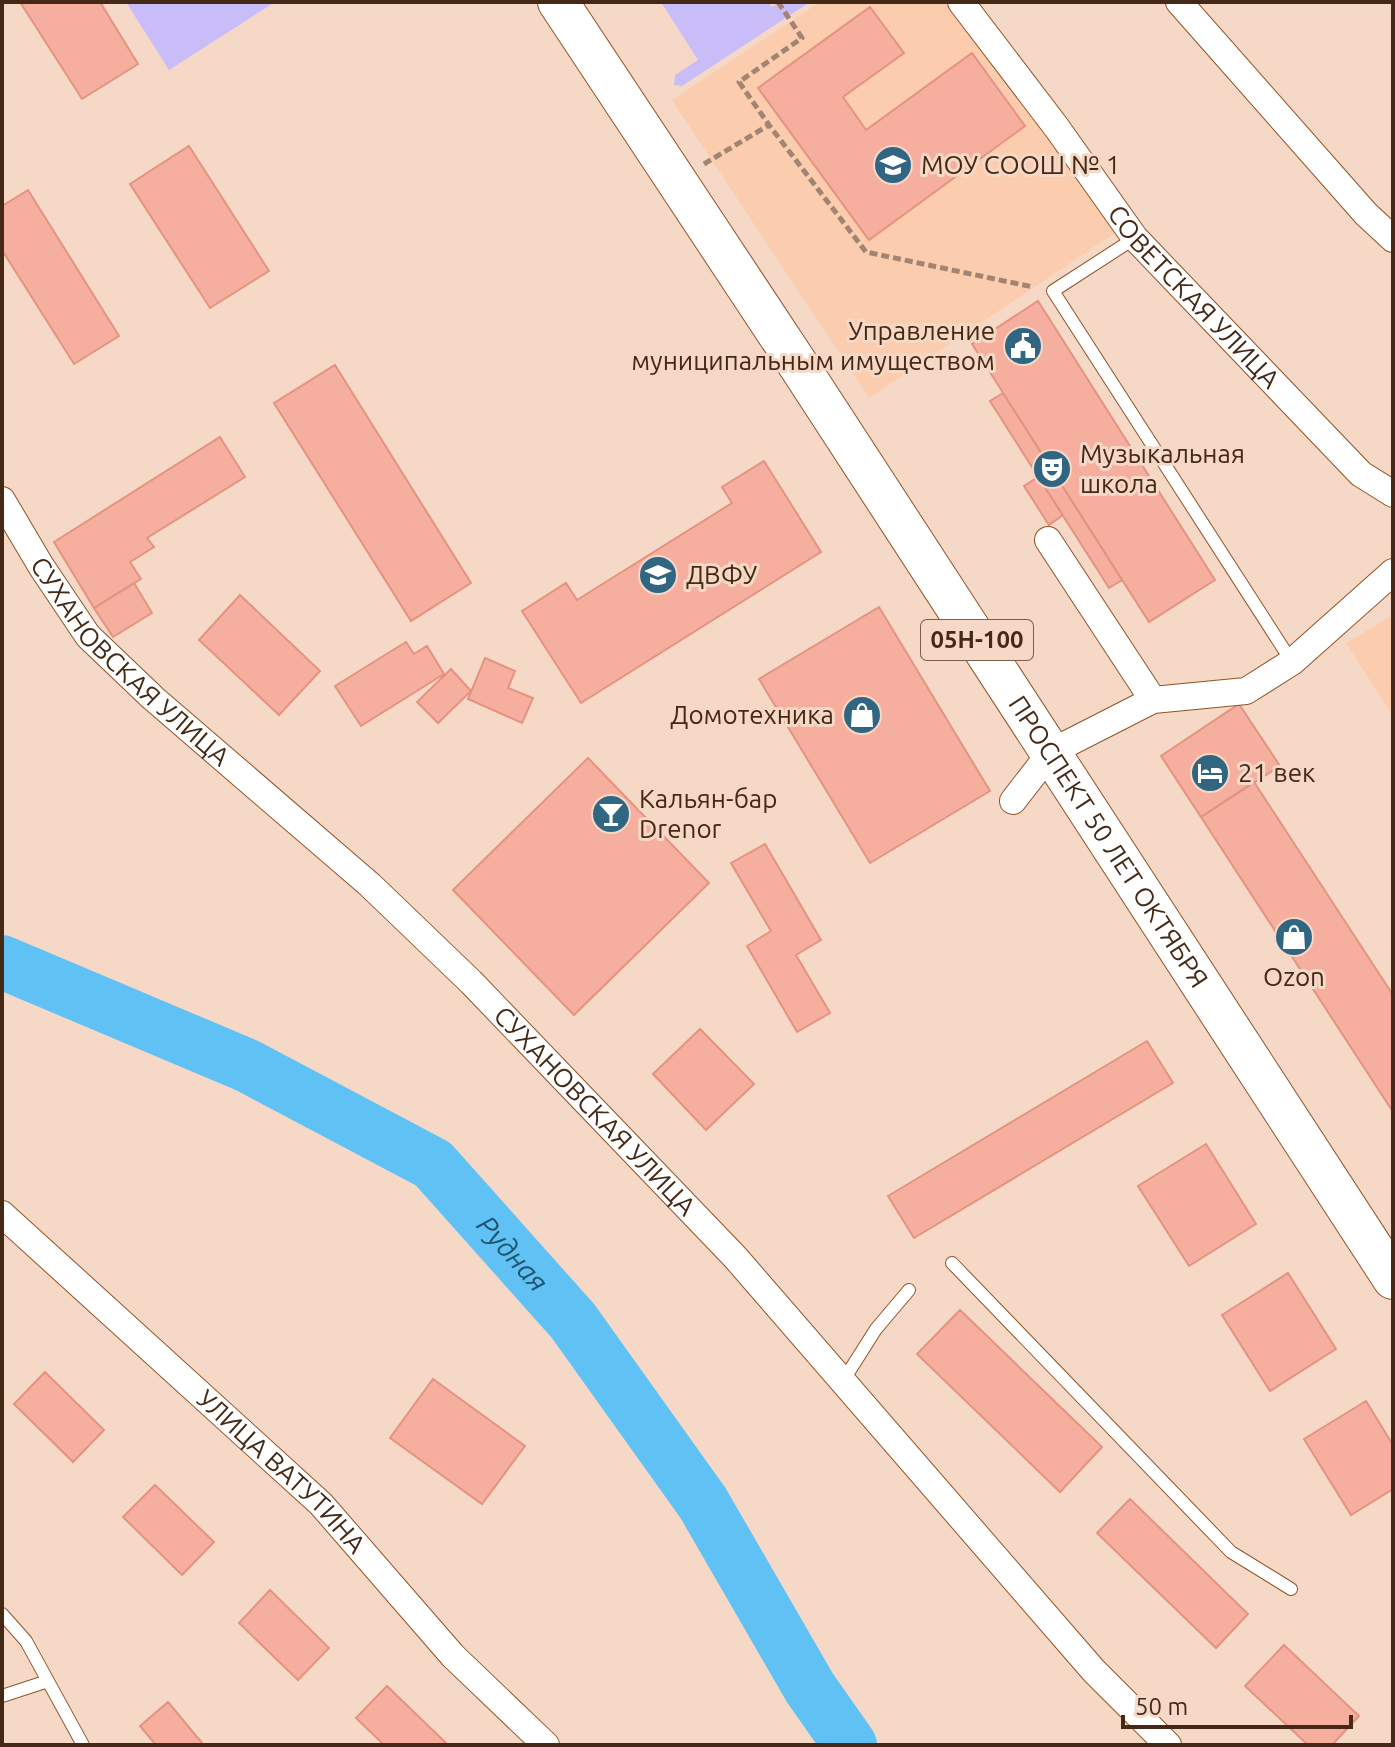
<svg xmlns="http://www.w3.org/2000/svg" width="1395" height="1747" font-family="Ubuntu,sans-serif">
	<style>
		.built { fill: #fcccae }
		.green { fill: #c9bdf9 }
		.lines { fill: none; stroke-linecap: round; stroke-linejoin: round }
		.river { stroke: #60c2f4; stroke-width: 54 }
		.building { fill: #f6af9f; stroke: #e49381; stroke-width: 2 }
		.service-casing { stroke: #915326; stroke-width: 14 }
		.minor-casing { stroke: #915326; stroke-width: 28 }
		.primary-casing { stroke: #915326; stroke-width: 42 }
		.path { stroke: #a28472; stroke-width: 5; stroke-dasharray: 8 4; stroke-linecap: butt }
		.service { stroke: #fff; stroke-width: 12 }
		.minor { stroke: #fff; stroke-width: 26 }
		.primary { stroke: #fff; stroke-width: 40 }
		.labels { text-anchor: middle; stroke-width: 6; stroke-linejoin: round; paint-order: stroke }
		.shield { fill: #f6d8c6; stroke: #7a5e4c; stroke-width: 2 }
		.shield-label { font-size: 24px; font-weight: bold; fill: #452917 }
		.poi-label { font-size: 26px; fill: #452917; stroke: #f6d8c6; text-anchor: start }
		.street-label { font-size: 26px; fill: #452917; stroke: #f6d8c6 }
		.water-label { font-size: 28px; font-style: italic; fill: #20546e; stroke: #f6d8c6 }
	</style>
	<rect width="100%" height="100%" fill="#f6d8c6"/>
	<path class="built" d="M820,2H949L1118,231L869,398L672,100Z
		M1393,615V716L1346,643Z"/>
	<path class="green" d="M126,2H275L169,70Z
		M661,2H768L772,7L779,2H810L682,86L674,85L675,75L698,60Z"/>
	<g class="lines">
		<path class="river" id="s1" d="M2,962L248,1066L433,1164L573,1321L703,1503L810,1688L850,1745"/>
	</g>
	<path class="building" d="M20,2H100L138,64L82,99Z
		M870,7L904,53L843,97L866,130L972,53L1025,126L869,240L758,88Z
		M189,146L269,271L210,308L130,184Z
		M28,190L119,336L74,364L2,250V206Z
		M1038,301L1215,580L1149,622L972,344Z
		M335,365L471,583L411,621L274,403Z
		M1003,393L1122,580L1109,588L990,401Z
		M220,437L245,477L147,538L154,547L130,562L141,579L94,608L54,542Z
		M764,461L821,552L581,703L522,611L566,583L577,600L732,503L722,487Z
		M1038,477L1063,515L1049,525L1024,486Z
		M134,583L152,613L113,637L94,608Z
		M240,595L320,671L279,715L199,640Z
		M879,607L990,791L870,863L759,679Z
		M406,642L414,654L427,646L444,674L361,726L335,686Z
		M485,658L515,671L508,688L533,698L522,723L468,699Z
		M451,669L471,691L438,723L417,702Z
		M1239,704L1280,766L1201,817L1161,756Z
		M588,758L709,883L574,1015L453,890Z
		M1254,782L1393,995V1112L1201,817Z
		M765,844L821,940L796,955L830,1013L797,1032L747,946L771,931L731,863Z
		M700,1029L754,1084L706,1130L653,1074Z
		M1147,1041L1173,1083L914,1238L888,1196Z
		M1206,1144L1256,1224L1189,1266L1138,1186Z
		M1288,1273L1336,1349L1270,1391L1222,1315Z
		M960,1310L1102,1447L1060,1492L917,1354Z
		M45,1372L104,1430L73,1462L14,1404Z
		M433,1379L525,1446L482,1504L390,1438Z
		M1366,1401L1393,1445V1489L1351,1515L1304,1439Z
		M155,1485L214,1542L182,1575L123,1517Z
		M1130,1499L1248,1614L1216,1648L1097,1533Z
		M270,1590L329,1648L298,1680L239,1623Z
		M1284,1645L1359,1716L1332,1745H1308L1245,1686Z
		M387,1686L447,1744L445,1745H384L356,1718Z
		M168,1702L197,1737L204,1745H156L140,1726Z"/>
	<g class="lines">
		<defs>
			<path id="service" d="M1135,238L1053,291L1292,662
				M952,1263L1231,1552L1291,1589
				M843,1381L876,1329L909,1290
				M2,1614L26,1641L83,1745
				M2,1696L48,1681"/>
			<g id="minor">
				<path id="s2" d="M961,2L1057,128L1135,238L1361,474L1393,494"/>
				<path d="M1179,2L1366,214L1393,239"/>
				<path id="s3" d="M2,500L41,566L88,636L153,698L370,885L471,982L735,1257L1094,1671L1168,1745"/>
				<path d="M1048,540L1153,700"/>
				<path d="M1013,801L1051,752L1153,700L1246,691L1292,662L1393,572"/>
				<path id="s4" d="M2,1214L321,1504L453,1656L546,1745"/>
			</g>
			<g id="primary">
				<path id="s5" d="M558,2L797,363L1393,1279"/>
			</g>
		</defs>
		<use href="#service" class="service-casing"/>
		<use href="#minor" class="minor-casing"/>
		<use href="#primary" class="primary-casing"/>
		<path class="path" d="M778,2L802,38L739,82L769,125L866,252L1033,287
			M704,164L769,125"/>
		<use href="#service" class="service"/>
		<use href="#minor" class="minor"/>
		<use href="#primary" class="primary"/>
	</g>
	<defs>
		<symbol id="school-disc" viewBox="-11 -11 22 22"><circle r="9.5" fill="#306682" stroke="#f6d8c6"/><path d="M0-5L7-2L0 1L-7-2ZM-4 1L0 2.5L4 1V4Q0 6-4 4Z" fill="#fff"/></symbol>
		<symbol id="civic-disc" viewBox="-11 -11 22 22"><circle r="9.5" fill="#306682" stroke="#f6d8c6"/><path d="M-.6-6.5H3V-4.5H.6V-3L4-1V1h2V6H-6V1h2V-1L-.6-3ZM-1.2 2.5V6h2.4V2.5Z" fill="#fff"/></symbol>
		<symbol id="theatre-disc" viewBox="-11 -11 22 22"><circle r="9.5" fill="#306682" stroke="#f6d8c6"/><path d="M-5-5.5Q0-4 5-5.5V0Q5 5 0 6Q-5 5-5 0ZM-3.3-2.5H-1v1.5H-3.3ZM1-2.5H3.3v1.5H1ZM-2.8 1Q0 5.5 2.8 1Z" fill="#fff"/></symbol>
		<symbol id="university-disc" viewBox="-11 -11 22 22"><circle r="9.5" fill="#306682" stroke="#f6d8c6"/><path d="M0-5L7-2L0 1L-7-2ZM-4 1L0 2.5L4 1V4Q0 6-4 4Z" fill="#fff"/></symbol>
		<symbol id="shop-disc" viewBox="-11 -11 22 22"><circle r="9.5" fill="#306682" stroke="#f6d8c6"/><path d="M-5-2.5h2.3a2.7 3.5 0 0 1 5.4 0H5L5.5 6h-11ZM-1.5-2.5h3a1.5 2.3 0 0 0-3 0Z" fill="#fff"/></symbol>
		<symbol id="hotel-disc" viewBox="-11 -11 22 22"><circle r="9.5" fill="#306682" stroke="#f6d8c6"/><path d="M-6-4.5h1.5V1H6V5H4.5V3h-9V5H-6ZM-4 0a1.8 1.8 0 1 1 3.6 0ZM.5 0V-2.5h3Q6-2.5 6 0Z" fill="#fff"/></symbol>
		<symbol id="bar-disc" viewBox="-11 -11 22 22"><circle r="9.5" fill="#306682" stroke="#f6d8c6"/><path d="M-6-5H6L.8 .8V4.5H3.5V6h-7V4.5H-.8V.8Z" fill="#fff"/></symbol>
	</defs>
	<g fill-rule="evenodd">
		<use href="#school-disc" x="871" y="143" width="44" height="44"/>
		<use href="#civic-disc" x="1001" y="324" width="44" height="44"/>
		<use href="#theatre-disc" x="1030" y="447" width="44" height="44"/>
		<use href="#university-disc" x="636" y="553" width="44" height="44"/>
		<use href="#shop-disc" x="840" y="693" width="44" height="44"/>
		<use href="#hotel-disc" x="1188" y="751" width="44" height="44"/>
		<use href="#bar-disc" x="589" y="792" width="44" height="44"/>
		<use href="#shop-disc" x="1272" y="915" width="44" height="44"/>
	</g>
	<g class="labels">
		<rect class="shield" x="921" y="620" width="112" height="40" rx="6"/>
		<g class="shield-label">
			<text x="977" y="648">05Н-100</text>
		</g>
		<g class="poi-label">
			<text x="921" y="174">МОУ СООШ № 1</text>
			<text x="995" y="340" text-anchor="end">Управление<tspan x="995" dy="30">муниципальным имуществом</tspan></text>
			<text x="1080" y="463">Музыкальная<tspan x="1080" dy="30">школа</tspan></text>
			<text x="686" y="584">ДВФУ</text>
			<text x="834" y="724" text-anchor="end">Домотехника</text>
			<text x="1238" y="782">21 век</text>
			<text x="639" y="808">Кальян-бар<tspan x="639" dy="30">Drenor</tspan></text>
			<text x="1294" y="986" text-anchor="middle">Ozon</text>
		</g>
		<g class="street-label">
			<text dy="9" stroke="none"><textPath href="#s2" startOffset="376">СОВЕТСКАЯ УЛИЦА</textPath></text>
			<text dy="9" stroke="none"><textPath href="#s3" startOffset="208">СУХАНОВСКАЯ УЛИЦА</textPath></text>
			<text dy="9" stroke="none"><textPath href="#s5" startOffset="1004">ПРОСПЕКТ 50 ЛЕТ ОКТЯБРЯ</textPath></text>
			<text dy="9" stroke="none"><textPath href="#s3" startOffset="856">СУХАНОВСКАЯ УЛИЦА</textPath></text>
			<text dy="9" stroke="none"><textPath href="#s4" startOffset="380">УЛИЦА ВАТУТИНА</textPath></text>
		</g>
		<g class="water-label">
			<text dy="10" stroke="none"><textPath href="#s1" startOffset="596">Рудная</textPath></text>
		</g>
	</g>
	<rect width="1395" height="1747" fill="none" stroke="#452917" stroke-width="8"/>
	<path d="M1123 1715v12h228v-12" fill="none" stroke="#452917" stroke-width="4"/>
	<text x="1135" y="1715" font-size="24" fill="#452917" stroke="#f6d8c6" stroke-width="6" paint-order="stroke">50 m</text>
</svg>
